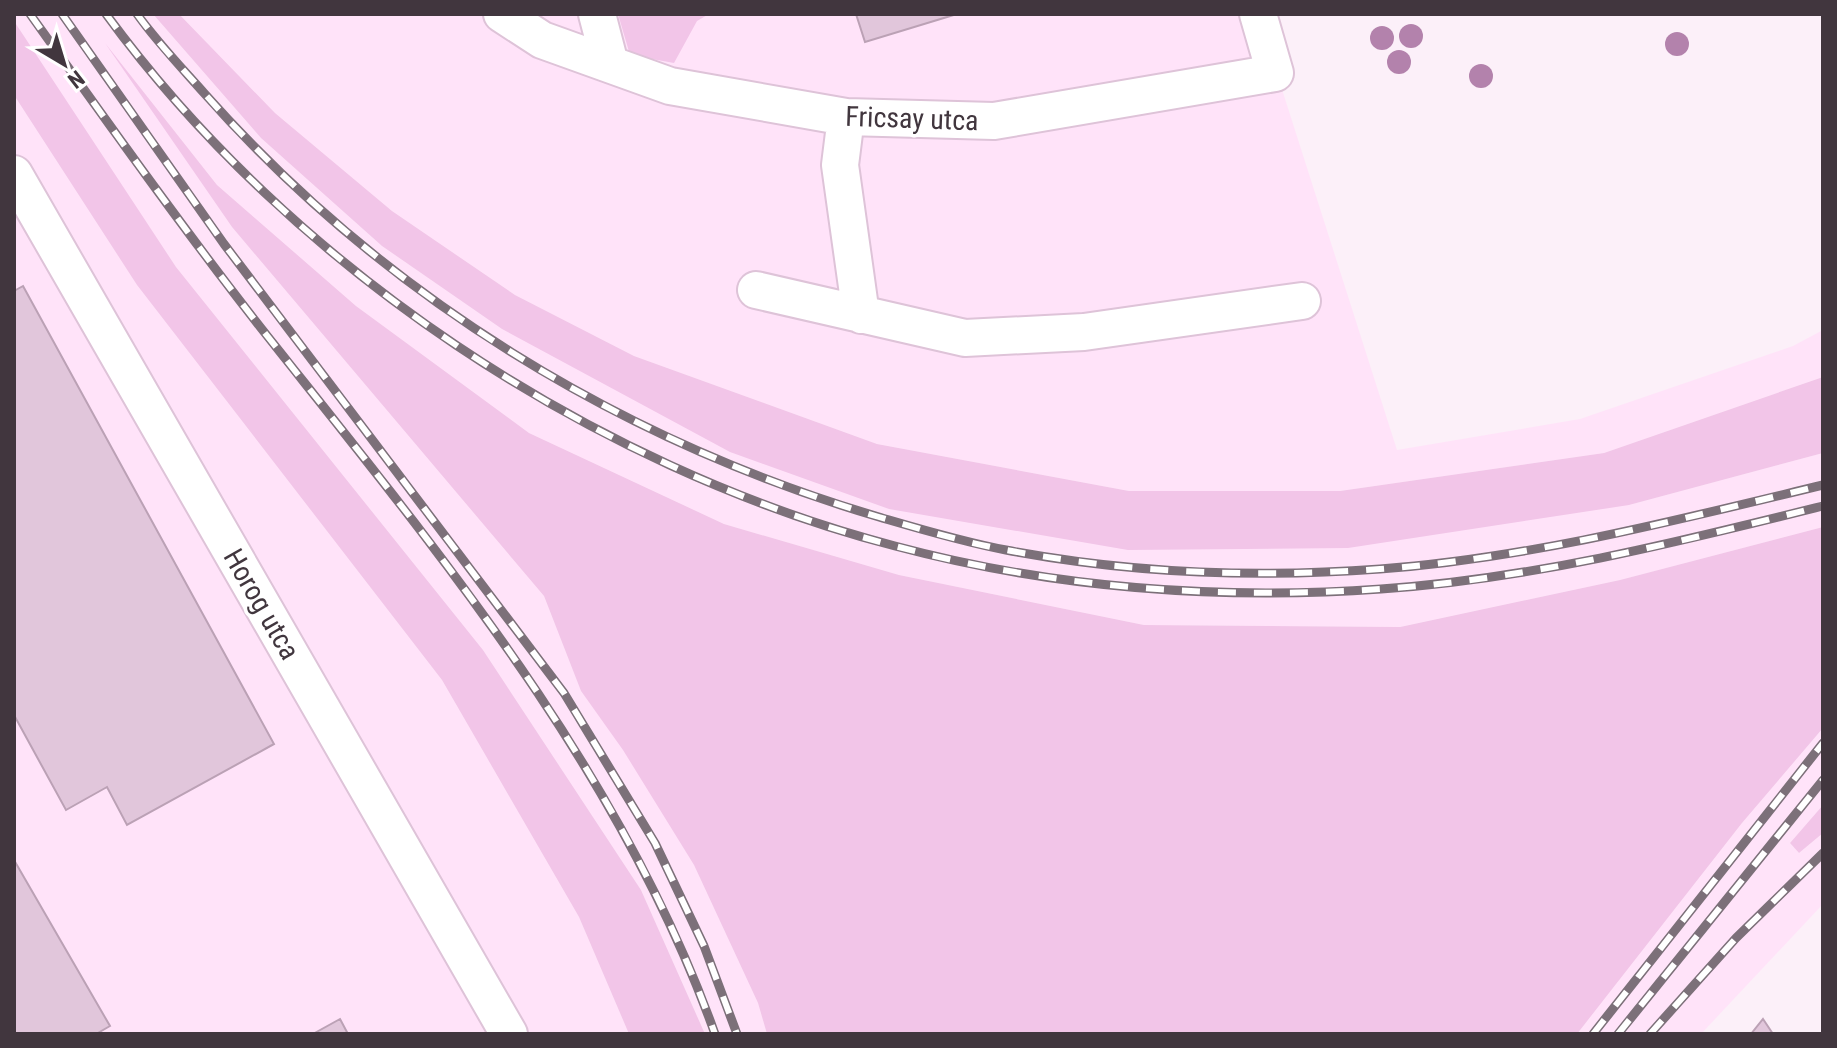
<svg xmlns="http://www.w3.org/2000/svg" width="1837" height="1048" font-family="'Roboto Condensed',sans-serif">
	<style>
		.built { fill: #ffe3f9 }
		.green { fill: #f2c5e8 }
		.building { fill: #e1c6db; stroke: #bba1b5; stroke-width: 2 }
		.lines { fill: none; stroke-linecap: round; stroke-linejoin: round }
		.minor-casing { stroke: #dec3d8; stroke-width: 40 }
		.minor { stroke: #fff; stroke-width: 36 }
		.rail-casing { stroke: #7c7079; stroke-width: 9 }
		.rail { stroke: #fff; stroke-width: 6; stroke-dasharray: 18; stroke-linecap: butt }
		.tree { fill: #b382ac }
		.labels { text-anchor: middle; stroke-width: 7; stroke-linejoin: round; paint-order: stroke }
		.street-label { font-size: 28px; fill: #41363e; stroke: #fff }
	</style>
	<rect width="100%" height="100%" fill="#fcf0f9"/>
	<path class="built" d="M14,14H153L261,138L382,246L502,329L889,509L1629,505L1823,453V527L1620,580L1400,627L1144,625L899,575L724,524L529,433L356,306L217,185L116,57L232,227L544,596L581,691L623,749L694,865L758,1003L767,1034H705L641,890L483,650L176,267L50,79L14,21Z
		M179,14H1258L1397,450L1580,419L1793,346L1823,330V377L1604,453L1340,491H1129L877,444L634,356L515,295L392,211L275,113Z
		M14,95L137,285L442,680L579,917L629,1034H14Z
		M1823,728V805L1790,843L1799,853L1823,833V904L1701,1034H1577L1742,823Z"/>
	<path class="green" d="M153,14H179L275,113L392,211L515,295L634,356L877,444L1129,491H1340L1604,453L1823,377V453L1629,505L1348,548L1128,550L889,509L730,452L502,329L382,246L261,138Z
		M618,14H709L697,21L674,63L630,55Z
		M14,21L176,267L483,650L641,890L705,1034H629L579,917L442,680L137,285L14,95Z
		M105,43L217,185L356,306L529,433L724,524L899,575L1144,625L1400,627L1620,580L1823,527V728L1742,823L1577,1034H767L758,1003L694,865L623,750L581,691L544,596L232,227Z
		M1823,805V833L1799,853L1790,843Z"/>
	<path class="building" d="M856,14H957L865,42Z
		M23,286L274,744L127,825L107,787L66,810L14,715V291Z
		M14,860L110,1026L96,1034H14Z
		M340,1019L348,1034H313Z
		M1763,1019L1773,1034H1751Z"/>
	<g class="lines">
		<defs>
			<path id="minor" d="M502,14L542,40L670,86L846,117L994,121L1275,73L1258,14
				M597,14L610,64
				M846,117L840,165L861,315
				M14,174L509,1034
				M756,290L965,338L1084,332L1302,301"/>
		</defs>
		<use href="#minor" class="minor-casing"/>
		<use href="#minor" class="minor"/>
		<defs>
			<path id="rail" d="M30,14C106,120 181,226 261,328C435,548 620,767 715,1034
				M62,14L224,244L564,693L655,843L704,946L737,1034
				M106,14C291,267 592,467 895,546C1052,588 1219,600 1381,589C1531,579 1678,542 1823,506
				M137,14C157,42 181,67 204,93C384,296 619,440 879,517C920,529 963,542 1006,550C1128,573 1256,578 1380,569C1530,558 1677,520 1823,485
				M1593,1034L1823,743
				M1618,1034L1823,780
				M1650,1034L1736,938L1823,853"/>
		</defs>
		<use href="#rail" class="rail-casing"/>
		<use href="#rail" class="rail"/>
	</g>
	<g class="tree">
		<circle cx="1411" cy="36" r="12"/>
		<circle cx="1382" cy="38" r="12"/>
		<circle cx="1677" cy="44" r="12"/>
		<circle cx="1399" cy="62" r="12"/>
		<circle cx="1481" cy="76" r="12"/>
	</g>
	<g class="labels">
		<g class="street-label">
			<text transform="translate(912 118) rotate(2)" y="10">Fricsay utca</text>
			<text transform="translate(262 604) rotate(60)" y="10">Horog utca</text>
		</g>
	</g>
	<rect width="1837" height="1048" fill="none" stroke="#41363e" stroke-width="32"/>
	<g transform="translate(64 64) rotate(142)" stroke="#ffffff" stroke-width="6" paint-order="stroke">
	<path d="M0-6L14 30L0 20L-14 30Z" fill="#41363e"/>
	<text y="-12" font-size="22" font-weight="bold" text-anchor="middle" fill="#41363e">N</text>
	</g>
</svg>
